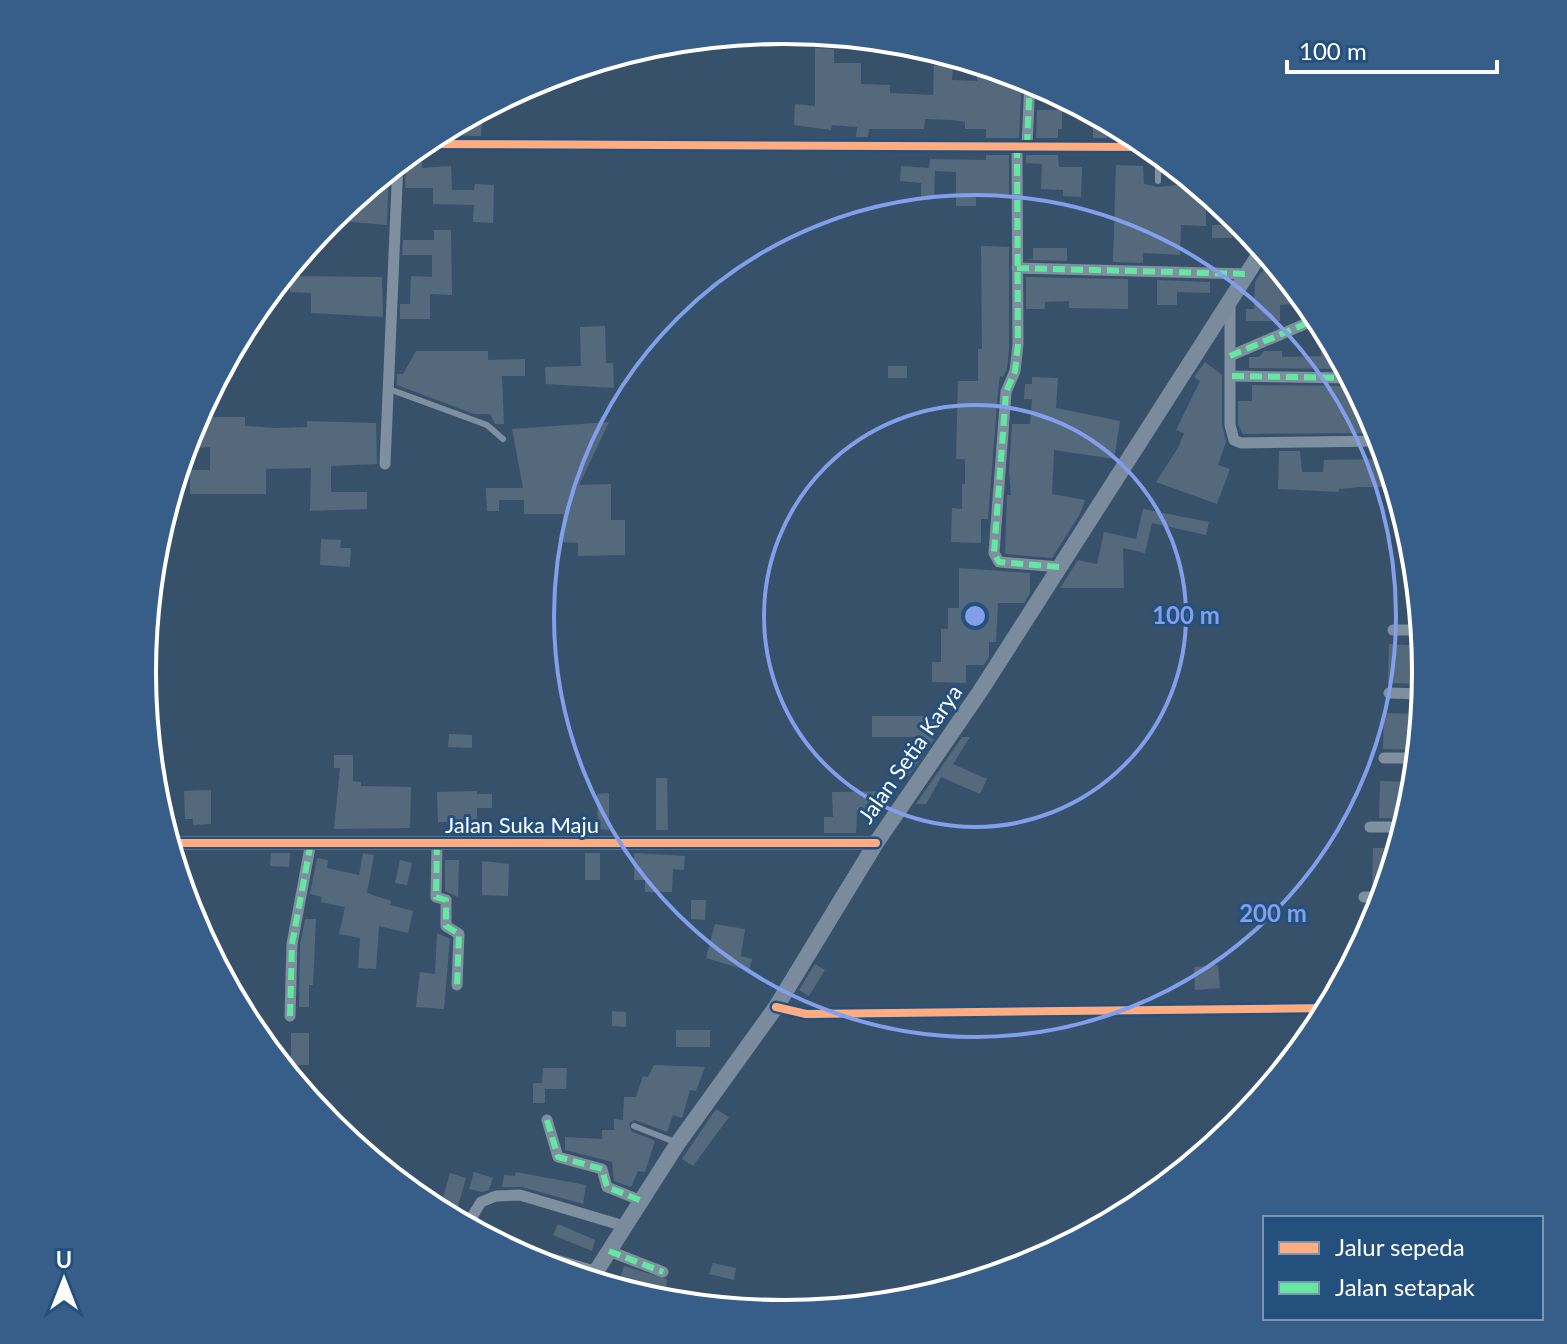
<svg xmlns="http://www.w3.org/2000/svg" width="1567" height="1344" font-family="Lato,sans-serif">
	<style>
		.building { fill: #55697d }
		.lines { fill: none; stroke-linecap: round; stroke-linejoin: round }
		.service { stroke: #7e8fa0; stroke-width: 6 }
		.minor { stroke: #7e8fa0; stroke-width: 11 }
		.tertiary { stroke: #7e8fa0; stroke-width: 14 }
		.secondary { stroke: #798b9d; stroke-width: 16 }
		.quiet { stroke: #66e7a1; stroke-width: 6; stroke-dasharray: 12 6; stroke-linecap: butt }
		.cycleway-casing { stroke: #24507e; stroke-width: 13 }
		.cycleway { stroke: #ffac80; stroke-width: 8 }
		.ring { fill: none; stroke: #839eea; stroke-width: 4 }
		.labels { text-anchor: middle; stroke-width: 6; stroke-linejoin: round; paint-order: stroke }
		.street-label { font-size: 22px; fill: #fff; stroke: #24507e }
		.rim { fill: none; stroke: #fff; stroke-width: 4 }
		.centre { fill: #839eea; stroke: #24507e; stroke-width: 4 }
		.ring-label { font-size: 24px; text-anchor: middle; font-weight: bold; fill: #839eea; stroke: #24507e; stroke-width: 6; stroke-linejoin: round; paint-order: stroke }
	</style>
	<rect width="100%" height="100%" fill="#38516a"/>
	<path class="building" d="M815,48L834,49V63H861V84L890,85V93L933,95L934,65L953,66L952,80L977,81V72L989,73V67L1022,77L1019,138H986V129H965V122L952,120L925,119L924,129H869L868,137H856L857,127L832,125L831,130L794,125L795,104L815,106Z
		M1037,110H1062V129H1058V138H1036Z
		M1093,113L1115,125L1132,134H1107V138H1093Z
		M465,118H482L481,136L433,135Z
		M986,155H1009V194H976V206H956V172L935,171L934,198H921V183L900,181L901,166L929,168L930,159L986,160Z
		M1026,155H1058L1059,167H1082L1081,197L1063,196V190L1041,189L1042,164L1026,163Z
		M406,159H422V168L451,166L452,190H474L475,184L494,185L493,223L473,222L474,205L433,204V188H405Z
		M1116,165L1143,166L1144,184L1157,187L1177,185L1176,168L1206,193V226L1181,225L1180,255L1143,253V263L1113,262Z
		M389,169L387,225L328,220L330,218Z
		M1212,225H1232V238H1212Z
		M434,230H451L452,295L430,294V319H400V304H410L411,276L432,277V255H402L403,240H434Z
		M981,246L1009,247V349L1007,369L1003,377L1000,376L998,391L988,519H981V543L951,542L952,508L962,509V484H965V459H956L958,381H978V349H982Z
		M1033,248H1067V261L1026,260L1033,259Z
		M1263,270H1280L1295,288V304L1280,305V321H1246V309H1254L1255,282Z
		M282,276L382,277L383,317L311,313V293L290,292V287L274,286Z
		M1026,277L1128,279V309L1069,308V301L1045,302V309H1026Z
		M1157,280L1210,282V293L1177,292V305H1157Z
		M605,326L606,363H613L614,388L546,384L545,367L581,366L580,327Z
		M1321,326L1346,369L1249,368V357H1259L1264,351H1282V357L1321,356Z
		M416,351H488V360L525,359V376H502L504,424H495L490,414H474L397,385V374H403Z
		M1205,362L1222,375V425L1226,442L1218,465L1230,469L1217,504L1156,482L1178,448L1184,433L1176,430L1200,381L1194,377Z
		M888,366H907V378H888Z
		M1032,377L1058,378L1056,408L1120,421L1114,459L1054,450L1052,494L1085,500L1080,514L1052,558L1005,554L1007,495H1011L1009,472L1012,424H1030L1032,399H1024L1025,384H1032Z
		M1252,385L1355,386L1379,433L1243,434L1238,424V401H1252Z
		M195,417H245V426L276,428L307,427V421L376,423L377,464L331,466V492H367V509L310,511L311,468L266,469V494H190V470H210V447L190,448V428Z
		M609,422L579,485L611,484V520H625V555L578,556V543L561,542L563,514H524V500H499V511H487L486,488H523L512,429Z
		M1279,451H1300L1302,472H1323L1324,460L1385,459L1395,487H1359L1339,489V492L1278,489Z
		M1143,509L1209,522L1206,535L1152,523L1145,553L1123,548L1124,588H1060L1078,560L1097,564L1104,532L1136,539Z
		M321,539L341,540L340,548H351L350,567L320,565Z
		M959,568L1030,573V593L1024,603H998L996,642H989V657L984,665H966V683L932,682V662H941V629H948V608H959Z
		M1389,644L1423,646L1424,684L1388,683Z
		M1384,713L1421,714L1418,750L1383,749Z
		M872,716H936V736L908,777L915,737H872Z
		M449,734L472,735V748L448,747Z
		M962,737H970L953,764L987,779L980,794L941,777L926,804H916Z
		M334,755H353V781L361,782V786L411,787L410,828L334,829L340,768H334Z
		M656,778H667L668,830H656Z
		M1380,781L1415,782L1407,819L1379,818Z
		M211,790V824L193,825V819H185L184,791Z
		M477,791V794H492V808H477V822H438L437,792Z
		M889,791V804H871V811L857,812L856,833H824V817H833L832,792Z
		M609,793V830L598,829L597,794Z
		M1373,848H1398L1386,887H1372Z
		M271,853H290L289,867L270,866Z
		M363,853L374,855L367,893L391,901L390,905L413,911L408,933L379,926L376,969L358,968L360,938L339,934L345,907L321,902L322,897L310,894L317,858L328,860L327,868L359,875Z
		M585,853H600V880H585Z
		M634,853L685,856L684,870L673,869L672,892H645V880H634Z
		M400,860L412,863L407,885L395,883Z
		M445,860H459L458,897L445,891Z
		M482,861L509,864L508,896L482,895Z
		M691,900H706L705,920L691,919Z
		M305,919H316L313,985H309V1007H299L300,945Z
		M715,924L745,929L741,956L752,959L749,971L706,958Z
		M437,933L450,939L444,1009L416,1007L420,972L435,974Z
		M815,964L825,970L809,996L799,990Z
		M1218,965L1220,988L1195,990L1194,967Z
		M612,1011L626,1012V1027L612,1026Z
		M676,1030H710V1047H676Z
		M291,1033H309V1065H291Z
		M654,1065L705,1067L696,1091L690,1090L682,1118L673,1115L667,1132L635,1120L629,1123L631,1131L655,1141L645,1172L638,1171L631,1187L614,1181L612,1162L565,1150V1137L602,1139V1130H614V1119L623,1120L624,1097H636L643,1076L648,1077Z
		M543,1068H567L566,1089H545V1103H533V1083H542Z
		M716,1109L729,1117L693,1166L682,1159Z
		M474,1172L493,1178L489,1190L482,1192L469,1189Z
		M516,1172L586,1185L583,1204L522,1187H502L504,1175L515,1176Z
		M450,1173L466,1178L454,1220L439,1212Z
		M558,1224L595,1240L592,1251L553,1235Z
		M713,1263L736,1268L734,1280L709,1274Z
		M624,1266L667,1279L666,1300L617,1289Z"/>
	<g class="lines">
		<path class="service" d="M1158,153V181
			M389,389L487,425L503,439
			M634,1126L675,1142
			M530,1250L596,1269"/>
		<path class="minor" d="M420,144L1151,147
			M1017,146L1018,344L1015,371L1006,392L994,553L999,562L1060,567
			M1027,146L1030,79
			M1017,268L1248,274
			M1230,302V425L1234,440L1241,443L1381,441
			M1230,356L1319,318
			M1232,376L1351,378
			M385,464L398,162
			M1393,630H1421
			M1389,693L1423,694
			M1384,758H1417
			M1370,827H1404
			M437,843L436,897L446,900V926L459,934L457,985
			M1364,897H1383
			M776,1007L806,1014L1328,1008
			M290,1016L292,944L311,842
			M547,1120L558,1157L602,1169L607,1187L642,1201
			M466,1227L481,1202L496,1196L520,1195L624,1226
			M609,1251L663,1272"/>
		<path class="tertiary" d="M168,843H876"/>
		<path class="secondary" d="M590,1281L678,1143L776,1007L876,843L981,690L1263,249"/>
		<path class="quiet" d="M1017,146L1018,344L1015,371L1006,392L994,553L999,562L1060,567
			M1027,146L1030,79
			M1017,268L1248,274
			M1230,356L1319,318
			M1232,376L1351,378
			M437,843L436,897L446,900V926L459,934L457,985
			M290,1016L292,944L311,842
			M547,1120L558,1157L602,1169L607,1187L642,1201
			M609,1251L663,1272"/>
		<defs>
			<path id="cycleway" d="M420,144L1151,147
				M168,843H876
				M776,1007L806,1014L1328,1008"/>
		</defs>
		<use href="#cycleway" class="cycleway-casing"/>
		<use href="#cycleway" class="cycleway"/>
	</g>
	<g class="ring">
		<circle cx="975" cy="616" r="211"/>
		<circle cx="975" cy="616" r="421"/>
	</g>
	<g class="labels">
		<g class="street-label">
			<text transform="translate(910 754) rotate(-55)" y="8">Jalan Setia Karya</text>
			<text x="522" y="833">Jalan Suka Maju</text>
		</g>
	</g>
	<path d="M0 0H1567V1344H0ZM156 672a628 628 0 1 1 1256 0a628 628 0 1 1-1256 0Z" fill="#365e88" fill-rule="evenodd"/>
	<path class="rim" d="M156 672a628 628 0 1 1 1256 0a628 628 0 1 1-1256 0Z"/>
	<circle cx="975" cy="616" r="12" class="centre"/>
	<g class="ring-label">
		<text x="1186" y="624">100 m</text>
		<text x="1273" y="922">200 m</text>
	</g>
	<rect x="1263" y="1216" width="280" height="104" fill="#24507e" stroke="#7c96b2" stroke-width="2"/>
	<rect x="1279" y="1242" width="40" height="12" fill="#ffac80" stroke="#7c96b2" stroke-width="2"/>
	<text x="1335" y="1256" font-size="24" fill="#ffffff">Jalur sepeda</text>
	<rect x="1279" y="1282" width="40" height="12" fill="#66e7a1" stroke="#7c96b2" stroke-width="2"/>
	<text x="1335" y="1296" font-size="24" fill="#ffffff">Jalan setapak</text>
	<g transform="translate(64 1280)" stroke="#24507e" stroke-width="6" paint-order="stroke">
	<path d="M0-6L14 30L0 20L-14 30Z" fill="#ffffff"/>
	<text y="-12" font-size="22" font-weight="bold" text-anchor="middle" fill="#ffffff">U</text>
	</g>
	<path d="M1287 60v12h210v-12" fill="none" stroke="#ffffff" stroke-width="4"/>
	<text x="1299" y="60" font-size="24" fill="#ffffff" stroke="#24507e" stroke-width="6" paint-order="stroke">100 m</text>
</svg>
